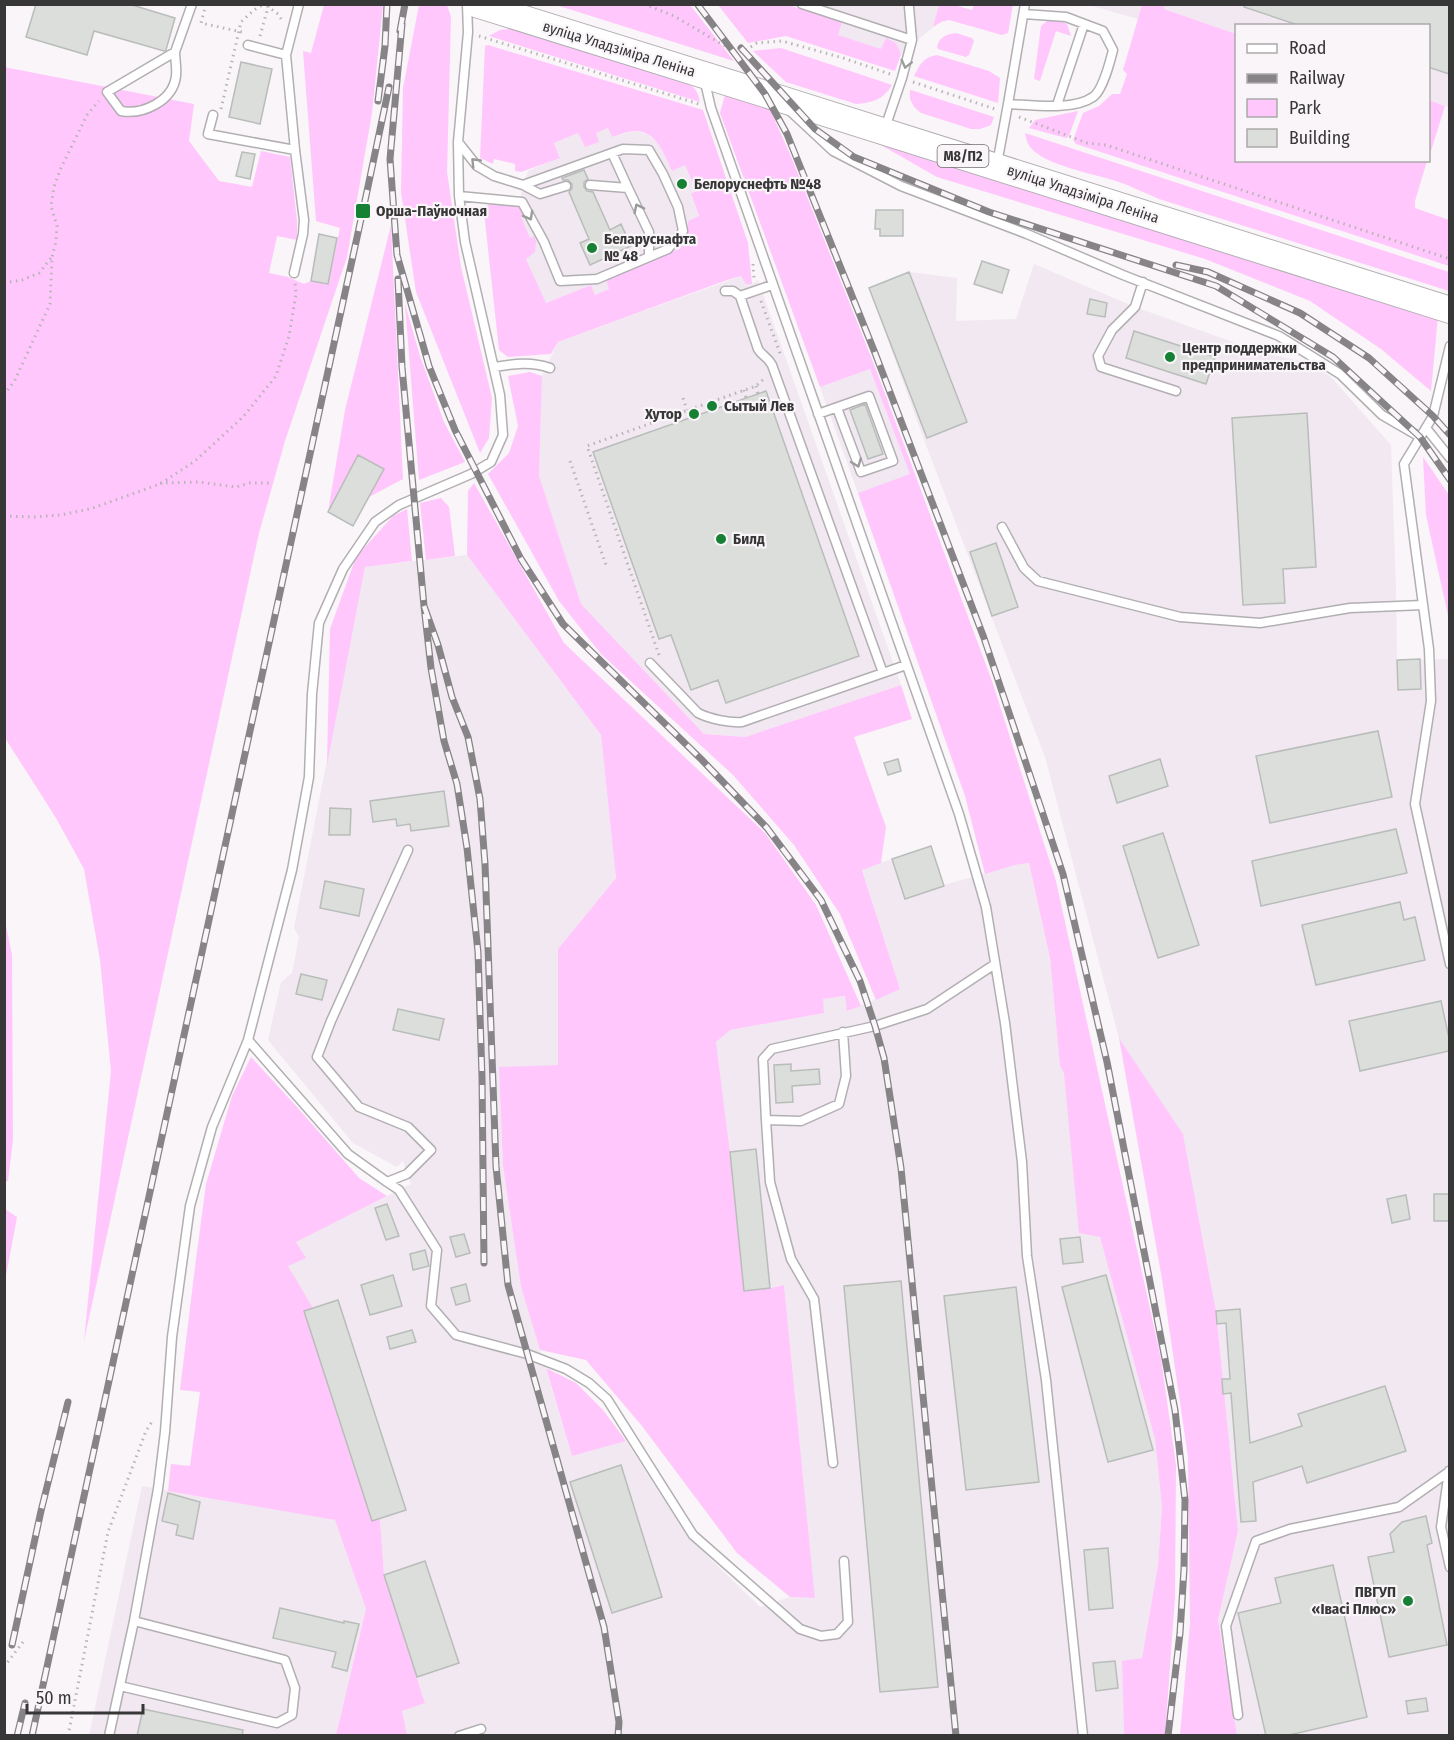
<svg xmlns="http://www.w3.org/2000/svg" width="1454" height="1740" font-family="'Fira Sans Condensed',sans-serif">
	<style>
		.built { fill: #f1e8f1 }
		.green { fill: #ffc7fc }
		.building { fill: #dbdedb; stroke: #b9bdba; stroke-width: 1.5 }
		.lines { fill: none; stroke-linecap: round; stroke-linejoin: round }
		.lane-casing { stroke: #b2afb2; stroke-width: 11 }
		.primary-casing { stroke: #b2afb2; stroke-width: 28 }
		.path { stroke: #b8b5b7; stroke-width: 3; stroke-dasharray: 1.5 4.5; stroke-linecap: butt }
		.lane { stroke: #fff; stroke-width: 8 }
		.primary { stroke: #fff; stroke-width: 26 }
		.rail-casing { stroke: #868486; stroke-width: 7 }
		.rail { stroke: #f9f5f8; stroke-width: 4.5; stroke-dasharray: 14; stroke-linecap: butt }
		.oneway { stroke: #9c9b9c }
		.poi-dot { fill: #168035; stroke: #f9f5f8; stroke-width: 2 }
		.labels { text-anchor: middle; stroke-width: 4.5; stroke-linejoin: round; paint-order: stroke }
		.shield { fill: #f9f5f8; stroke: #727072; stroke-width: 1.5 }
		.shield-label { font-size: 14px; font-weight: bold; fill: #383738 }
		.street-label { font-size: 15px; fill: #383738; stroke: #f9f5f8 }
		.poi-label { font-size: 15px; font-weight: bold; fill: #383738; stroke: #f9f5f8; text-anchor: start }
	</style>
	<rect width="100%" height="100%" fill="#f9f5f8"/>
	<path class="built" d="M1165,4L1449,5V107L1429,100L1428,26H1236V34L1164,9Z
		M788,5H939L933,27L901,54L896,43L887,39L881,49L837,35L842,21Z
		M1089,5H1142L1138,19Z
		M608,128L612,137L635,131L647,134L659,144L672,171L685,165L696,192L691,195L699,217L688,221L687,233L679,249L606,279L610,289L595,295L591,285L546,303L526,259L530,238L520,217L518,205L528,171L560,157L554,143L578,133L585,147L596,133Z
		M1034,264L1135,307L1258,351L1303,362L1330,376L1391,445L1396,590L1397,660L1450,659L1449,1735H1237L1218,1620L1238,1531L1216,1311L1183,1134L1119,1038L1045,757L926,445L869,288L909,272L957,278L956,321L1016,319Z
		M741,276L752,284L758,280L901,685L745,737L704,734L581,605L539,476L542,376L558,342Z
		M870,369L911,475L858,493L820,387Z
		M467,555L601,735L616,878L558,949V1065L499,1068L503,1166L521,1287L572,1456L626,1441L687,1536L760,1607L790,1597L815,1598L784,1285L744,1291L730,1152L716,1042L729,1030L824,1013L822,999L846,996L848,1011L900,989L862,869L931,846L944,885L1015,865L1029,863L1050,958L1060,1066L1064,1073L1100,1237L1155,1439L1162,1507L1158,1565L1142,1658L1122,1662L1124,1735H407L402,1711L425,1702L384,1575L380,1519L372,1521L304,1311L313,1308L287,1266L295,1242L411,1184L403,1161L397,1167L353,1143L268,1040L281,982L292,973L299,937L294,928L365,567Z
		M142,1486L335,1520L366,1609L336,1735L89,1736Z"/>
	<path class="green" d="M324,5H383L372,113L347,257L285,441L259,533L84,1341L111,1071L100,960L84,869L56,818L5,738L4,67L194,104L189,141L219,181L252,187L261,151L290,157L297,221V240L277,236L269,273L288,277L304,284L311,281L328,284L340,228L316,221L303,51L311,53Z
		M419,5H447L451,17L447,172L461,267L492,398L489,438L480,453L416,292L401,192L403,88Z
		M556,5H690L734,61Z
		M718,5H788L842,22L838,35L881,49L886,38L896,43L901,54L895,71L786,36L748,43Z
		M939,5H954L972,10L974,5H1013L1008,33L1002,35L949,20L941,22L933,27Z
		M1142,5H1165L1164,9L1236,34V160L1427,161L1415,201V208L1449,220V266L1076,144L1073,140L1083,113L1099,106L1112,94H1120L1127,74L1123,70Z
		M1055,20L1061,21L1067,24L1071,36L1056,31L1040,81L1034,79L1041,26L1047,21Z
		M510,29L520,30L684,80C694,86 698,91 700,102L489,36L500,30Z
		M956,33L972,38L974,41L969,55L966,57L938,49L937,47C939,37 947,34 956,33Z
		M488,45L703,110L748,243L752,284H746L741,276L727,280L558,342L551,354L508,357L499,350L484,212L486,206L496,202L518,205L524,214L521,217L530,238L534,236L536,241L535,252L526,259L546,303L591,285L595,295L609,289L606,279L679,249L687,233L688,221L699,216L691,194L696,191L685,165L672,171C664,155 657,131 635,131C628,131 619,135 612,137L608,128L596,133L599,142L585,147L578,133L554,143L560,158L521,172L515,171V164L494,159L493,164L480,158L485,46Z
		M781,48L892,85C884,99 872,103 856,104L786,82L753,51Z
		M937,55L989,71L1000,78L998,103L914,76C920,64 924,57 937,55Z
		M910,90H911L994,117L991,125L980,129H971L921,113L914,107L910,99Z
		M726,91L766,101L790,154L875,367L992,681L1056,881L1161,1359L1176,1465L1175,1597L1165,1735H1124L1122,1661L1142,1658L1158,1565L1162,1507L1155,1439L1100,1237L1079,1233L1064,1073L1060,1066L1050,958L1029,863L1015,865L985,874L965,796L858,493L910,474L870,369L820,387L720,113Z
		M1429,100L1445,106L1429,157L1428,100Z
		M1078,111L1069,136L1066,138L1029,128L1035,120Z
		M858,132L1438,316L1431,391L1381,349L1310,301L1205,259L937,177Z
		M1025,133L1449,272V291L1159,199C1145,193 1131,186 1116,181C1094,174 1044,165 1030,147C1027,143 1026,138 1025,133Z
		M391,225L403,479L369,497L384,469L358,455L328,512L345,410Z
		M405,304L420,356L444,422L465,462L419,480Z
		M530,372L542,376L539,476L581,604L704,734L745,737L901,685L912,719L854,737L886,827L881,863L862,870L900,989L876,1000L840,914L794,845L733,775L601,654L559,601L488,474L509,453L518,426L508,376Z
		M1423,457L1449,495V620L1426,515Z
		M474,483L564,643L765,833L816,905L861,1006L847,1011L845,996L823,999L824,1013L730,1030L716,1042L730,1152L744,1291L770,1288L784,1285L815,1598L790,1597L737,1553L642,1426L586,1360L540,1350L521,1287L503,1166L499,1067L558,1065V949L616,878L601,735L467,555L468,491Z
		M441,498L449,507L455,556L426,560L420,503Z
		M407,509L412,561L365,567L327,765L330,629L356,557L393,516Z
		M4,916L12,955L13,1140L8,1181L5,1182Z
		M1119,1038L1183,1134L1216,1311L1238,1531L1218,1620L1237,1735H1180L1190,1624L1188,1457L1162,1279Z
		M251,1057L297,1107L359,1178L387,1196L296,1242L306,1258L288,1266L313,1308L304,1311L372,1521L380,1519L384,1575L425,1703L402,1711L407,1735H336L366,1609L335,1520L168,1491L171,1464L190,1466L200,1392L180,1390L195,1267L206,1184L232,1096Z
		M5,1209L17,1217L5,1281Z
		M546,1368L576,1383L603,1410L626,1441L572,1456Z"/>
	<path class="building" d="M36,4H129L175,18L166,50L164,51L94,31L87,55L26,37Z
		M1244,4H1449V74L1428,67V26H1301L1244,7Z
		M241,62L272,69L260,124L229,117Z
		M242,152L255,154L250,179L236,176Z
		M584,170L588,179L584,182V187L587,191L593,192L610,230L621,224L631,246L590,265L580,243L589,239L569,192L572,188V184L568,180H563L562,178Z
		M876,210H903V236H880V229H875Z
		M319,234L337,238L328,284L311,281Z
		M982,261L1009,270L1002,293L974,284Z
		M909,272L967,422L927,438L869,288Z
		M1090,299L1107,303L1105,317L1087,314Z
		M1134,331L1215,357L1206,384L1126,358Z
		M766,391L859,656L726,703L718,680L691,690L671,635L659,639L593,452Z
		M865,404L883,454L868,459L850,410Z
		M1307,413L1316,567L1283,569L1285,603L1243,605L1232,418Z
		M358,455L384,469L353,526L328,512Z
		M996,543L1018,607L992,616L970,552Z
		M1420,659L1421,689L1398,690L1397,660Z
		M1378,731L1392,797L1270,823L1256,756Z
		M898,759L901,771L888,775L884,763Z
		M1160,759L1168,786L1117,803L1109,776Z
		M444,791L449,826L411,831L410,824L397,826L396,819L373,822L370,801Z
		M330,808L351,809L350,835H329Z
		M1396,829L1407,873L1261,906L1252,861Z
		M1163,833L1199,945L1158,958L1123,846Z
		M931,846L944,886L905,899L892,859Z
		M325,881L364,889L359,916L320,908Z
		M1400,902L1404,920L1415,917L1425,960L1316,985L1302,925Z
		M301,974L327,980L322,1000L296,994Z
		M1441,1001L1449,1038V1051L1360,1071L1349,1021Z
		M398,1009L444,1019L439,1040L393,1030Z
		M791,1064V1071L819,1069L820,1084L792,1086L793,1102L776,1103L774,1065Z
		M756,1149L770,1288L744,1291L730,1152Z
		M1434,1194H1449V1221H1434Z
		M1406,1195L1410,1219L1392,1223L1387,1199Z
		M387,1204L399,1236L386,1240L375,1208Z
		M464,1234L470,1253L456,1257L450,1237Z
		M1080,1237L1083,1262L1063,1264L1060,1239Z
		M425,1250L429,1266L413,1270L410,1254Z
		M393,1275L402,1306L370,1315L361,1285Z
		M1106,1275L1153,1450L1108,1462L1062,1287Z
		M901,1281L938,1687L880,1692L844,1286Z
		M466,1284L470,1301L456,1305L451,1288Z
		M1016,1287L1039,1482L966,1490L944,1296Z
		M338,1300L406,1510L372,1521L304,1311Z
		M1240,1309L1250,1443L1302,1426L1298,1414L1385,1386L1406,1451L1307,1483L1302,1466L1253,1482L1256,1521L1241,1522L1231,1393L1223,1394L1222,1379H1230L1226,1323L1217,1324L1216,1311Z
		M412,1330L416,1342L390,1349L387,1337Z
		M621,1465L662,1597L612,1613L570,1482Z
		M168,1493L200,1502L193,1539L176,1535L178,1525L162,1521Z
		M1426,1516L1432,1543L1427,1545L1447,1645L1389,1657L1368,1557L1394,1552L1390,1534L1402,1522Z
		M1108,1548L1113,1608L1089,1610L1084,1550Z
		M425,1561L459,1663L417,1677L384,1575Z
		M1333,1565L1367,1717L1285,1736H1266L1238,1613L1281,1603L1275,1578Z
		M280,1608L344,1623V1621L359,1624L347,1671L332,1667L336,1652L273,1638Z
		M1115,1661L1118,1688L1096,1691L1093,1663Z
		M1426,1698L1428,1711L1408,1714L1406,1701Z
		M143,1709L243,1730L242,1736H137Z"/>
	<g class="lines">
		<defs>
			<path id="lane" d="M802,4L912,40
				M248,45L286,55
				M175,52C175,59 177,68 176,76C173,101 143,115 121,111L107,92L175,52L192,4
				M704,78L711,108L959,814L986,907L1005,1023L1022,1162L1027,1256L1046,1380L1083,1736
				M1008,104C1032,105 1073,111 1093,97C1103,90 1110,62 1113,50L1103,31L1066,17L1024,14
				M1057,105L1084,24
				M788,109L833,151L901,186L1027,234L1123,275L1279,336L1340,374L1382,415L1420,437
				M213,115L208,134L295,150
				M885,128L902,78L912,40L909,7
				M458,142L477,166L494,176L523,185L540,194L566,186
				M612,153L628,188
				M997,164L1008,104L1025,4
				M523,185L623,149L649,150L663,174L678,207L683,231L668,249L649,257
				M459,196L522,202L544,242L560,281L597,279L649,257V232L628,188L590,185
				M294,273L303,234L304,220L295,150L286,55L299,4
				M1143,282L1135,307L1112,330L1098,356L1101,367L1176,391
				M725,291H733L740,296L772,285
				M1450,346L1433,416L1404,464L1429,649L1431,701L1415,804L1450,964
				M494,367C513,364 531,361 550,368
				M818,414L869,396L893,461L861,472L837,408
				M1426,428L1450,458
				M1002,527L1024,568L1038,581L1180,617L1260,623L1350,608L1423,605
				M650,663L698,713C710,719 729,723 742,722L883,673L772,365C768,357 762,356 758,349L740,296
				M883,673L906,665
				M843,1032L846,1076L839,1104L801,1121L766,1120L763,1059L772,1049L875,1026L927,1009L995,964
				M248,1040L348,1154L387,1182L407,1174L431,1150L408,1127L359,1107L317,1057L331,1021L408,850
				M766,1120L770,1182L791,1259L814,1299L833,1463
				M387,1182L399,1190L437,1250L431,1306L456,1335L527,1354L566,1369L589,1383L607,1399L693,1535L800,1629L821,1636L837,1634L848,1622L844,1561
				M1449,1471L1441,1527L1450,1567
				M120,1686L277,1723L292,1715L295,1688L285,1660L134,1621
				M1238,1715L1226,1626L1256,1541L1290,1529L1399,1507L1450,1471
				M109,1736L134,1621L158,1489L165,1432L172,1337L190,1206L212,1127L248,1040L292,870L309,777L312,694L319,623L343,569L375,522L399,505L471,474L491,462L503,435L500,395L465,242L459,196L458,142L468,32L467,4
				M459,1736L481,1729"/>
			<path id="primary" d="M476,4L765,94L1450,310"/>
		</defs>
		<use href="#lane" class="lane-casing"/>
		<use href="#primary" class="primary-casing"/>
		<path class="path" d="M206,4L201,23L246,33
			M644,4L674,16L735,52L744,51L757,43L782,41L843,58L893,75
			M267,6L278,14L283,22
			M260,36L269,4
			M479,36L699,104
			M913,82L995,109
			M221,109L241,22L254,10L264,4
			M1019,117L1087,143L1106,145L1450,259
			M753,264L754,278
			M4,283L22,280L39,273L51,258
			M761,301L781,356
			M756,386L758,394
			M744,390L746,398
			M4,395L15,380L50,304L52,257L56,241L57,226L51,206L54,187L60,170L87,115L99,101
			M683,398L687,410
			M570,461L606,565
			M160,483L199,482L236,487L250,483H269
			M4,516L34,517L60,515L90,509L160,484L195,461L243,417L276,376L289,336L296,294L295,283
			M659,655L587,446L756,386L766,377
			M4,1667L23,1642
			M68,1736L108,1532L146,1431L153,1420"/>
		<use href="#lane" class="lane"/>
		<use href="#primary" class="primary"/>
		<defs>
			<path id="rail" d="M698,5L765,94L787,134L875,353L984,638L1063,874L1107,1062L1175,1410L1185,1500L1184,1569L1180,1633L1168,1736
				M402,24L390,159L397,255L429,366L455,430L521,559L563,624L702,760L767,828L821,900L860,981L875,1026L884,1058L901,1168L956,1736
				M400,31L405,4
				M741,48L815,129L854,157L989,212L1216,286L1333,357L1420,437L1450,480
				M378,101L385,46L387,4
				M1176,265L1208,272L1300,313L1369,358L1433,416L1450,435
				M398,279L402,367L424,606L431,668L444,741L457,784L467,848L478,952L482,1077L484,1263
				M424,606L438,645L452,697L468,737L480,799L485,864L496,1166L508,1285L604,1627L619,1722L618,1736
				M12,1645L41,1511L68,1402
				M17,1736L25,1703
				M32,1736L366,196L389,87"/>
		</defs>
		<use href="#rail" class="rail-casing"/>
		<use href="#rail" class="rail"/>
	</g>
	<defs><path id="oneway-chevron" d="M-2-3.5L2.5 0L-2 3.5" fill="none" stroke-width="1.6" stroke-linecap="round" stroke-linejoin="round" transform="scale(1.5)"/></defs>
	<g class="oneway">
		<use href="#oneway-chevron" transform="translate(906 64) rotate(104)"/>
		<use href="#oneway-chevron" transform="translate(475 162) rotate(-134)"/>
		<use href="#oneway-chevron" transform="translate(638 208) rotate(-116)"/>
		<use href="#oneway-chevron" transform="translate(529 216) rotate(61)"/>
		<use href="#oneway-chevron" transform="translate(857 463) rotate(69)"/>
	</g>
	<g class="poi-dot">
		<circle cx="682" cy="184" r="6"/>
		<rect x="355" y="203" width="16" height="16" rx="3"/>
		<circle cx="592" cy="248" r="6"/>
		<circle cx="1170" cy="357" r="6"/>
		<circle cx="712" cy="406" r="6"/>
		<circle cx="694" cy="414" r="6"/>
		<circle cx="721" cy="539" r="6"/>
		<circle cx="1408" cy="1601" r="6"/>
	</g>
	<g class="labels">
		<rect class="shield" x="937.5" y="145" width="51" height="22" rx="4.5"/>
		<g class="shield-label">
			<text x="963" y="161">М8/П2</text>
		</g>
		<g class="street-label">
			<text transform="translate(619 49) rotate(17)" y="5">вуліца Уладзіміра Леніна</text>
			<text transform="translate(1083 194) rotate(18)" y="5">вуліца Уладзіміра Леніна</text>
		</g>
		<g class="poi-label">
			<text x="694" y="189">Белоруснефть №48</text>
			<text x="376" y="216">Орша-Паўночная</text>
			<text x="604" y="244">Беларуснафта<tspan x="604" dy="17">№ 48</tspan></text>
			<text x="1182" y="353">Центр поддержки<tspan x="1182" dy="17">предпринимательства</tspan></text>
			<text x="724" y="411">Сытый Лев</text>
			<text x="682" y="419" text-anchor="end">Хутор</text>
			<text x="733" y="544">Билд</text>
			<text x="1396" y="1597" text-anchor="end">ПВГУП<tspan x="1396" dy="17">«Івасі Плюс»</tspan></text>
		</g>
	</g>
	<rect width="1454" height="1740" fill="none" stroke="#383738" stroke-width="12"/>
	<rect x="1235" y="24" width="195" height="138" fill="#f9f5f8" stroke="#aca9ab" stroke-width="1.5"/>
	<rect x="1247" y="44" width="30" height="9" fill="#ffffff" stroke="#aca9ab" stroke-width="1.5"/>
	<text x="1289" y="54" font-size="18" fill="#383738">Road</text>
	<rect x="1247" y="74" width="30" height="9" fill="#868486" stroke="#aca9ab" stroke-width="1.5"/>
	<text x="1289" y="84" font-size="18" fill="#383738">Railway</text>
	<rect x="1247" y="99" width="30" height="18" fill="#ffc7fc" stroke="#aca9ab" stroke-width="1.5"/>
	<text x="1289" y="114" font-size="18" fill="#383738">Park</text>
	<rect x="1247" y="129" width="30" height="18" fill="#dbdedb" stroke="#aca9ab" stroke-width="1.5"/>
	<text x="1289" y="144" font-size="18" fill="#383738">Building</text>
	<path d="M27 1704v9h116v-9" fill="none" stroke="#383738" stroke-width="3"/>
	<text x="36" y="1704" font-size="18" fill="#383738" stroke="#f9f5f8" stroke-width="4.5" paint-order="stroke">50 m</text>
</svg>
